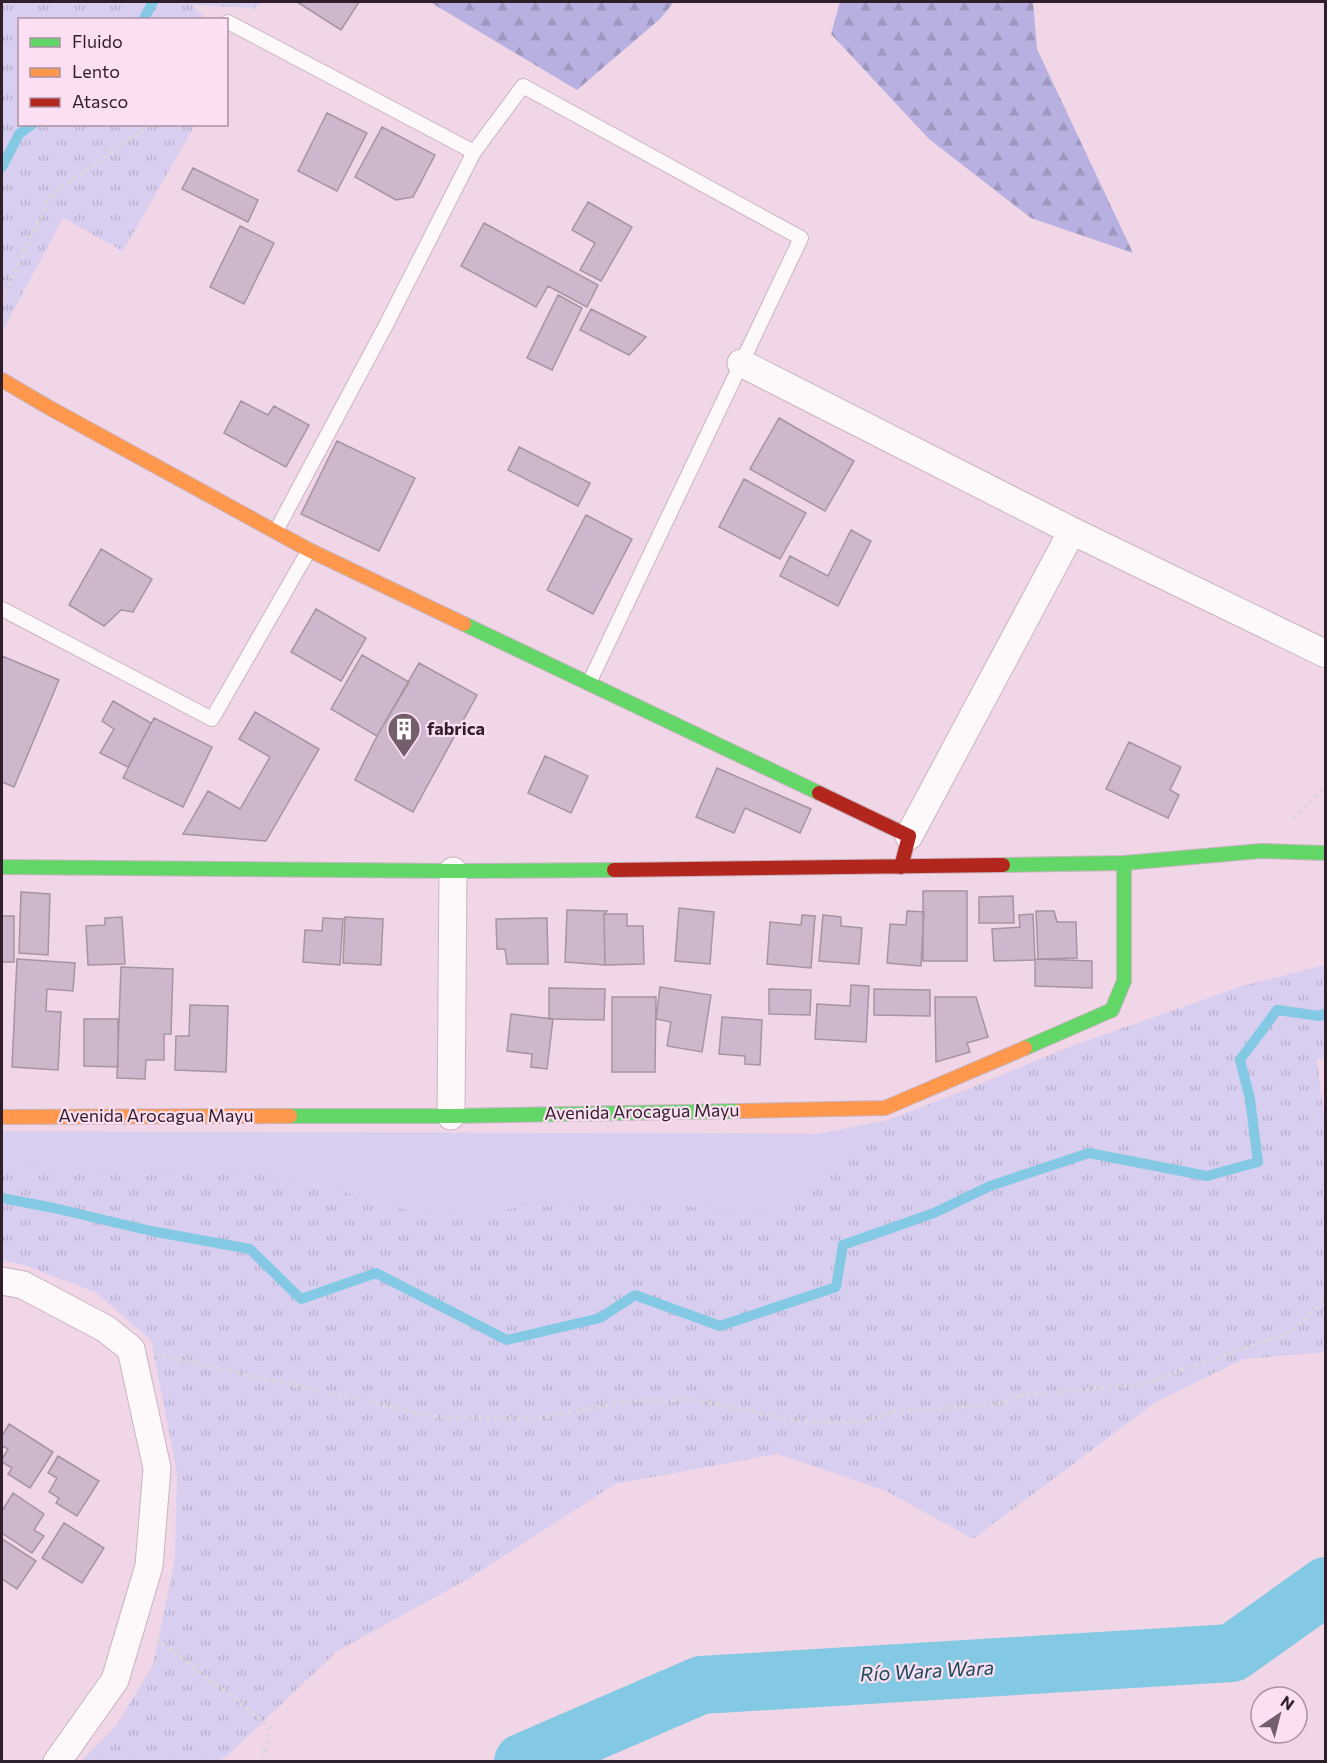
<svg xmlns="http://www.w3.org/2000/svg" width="1327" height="1763" font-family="Commissioner,sans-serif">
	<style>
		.grass { fill: url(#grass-tufts) }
		.forest { fill: url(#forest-firs) }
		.park { fill: #d8cff0 }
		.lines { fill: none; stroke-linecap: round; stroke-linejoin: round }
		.stream { stroke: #83c9e4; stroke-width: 10 }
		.river { stroke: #83c9e4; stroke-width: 58 }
		.building { fill: #cdb7cc; stroke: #a594a2; stroke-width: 1.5 }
		.lane-casing { stroke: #c9b4c1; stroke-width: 16 }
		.street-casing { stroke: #c9b4c1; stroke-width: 29 }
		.fast-casing { stroke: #c9b4c1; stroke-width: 16 }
		.slow-casing { stroke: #c9b4c1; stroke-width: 16 }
		.jam-casing { stroke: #c9b4c1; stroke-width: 16 }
		.path { stroke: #ddd6db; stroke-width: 4; stroke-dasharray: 3 4.5; stroke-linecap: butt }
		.lane { stroke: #fdf9fb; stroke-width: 14 }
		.street { stroke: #fdf9fb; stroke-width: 27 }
		.fast { stroke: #63d668; stroke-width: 14 }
		.slow { stroke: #ff974d; stroke-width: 14 }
		.jam { stroke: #b3261e; stroke-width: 14 }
		.labels { text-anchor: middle; stroke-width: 4.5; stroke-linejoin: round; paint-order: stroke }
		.poi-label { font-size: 18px; font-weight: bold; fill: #301f2b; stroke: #fcdff2; text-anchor: start }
		.street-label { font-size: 18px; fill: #301f2b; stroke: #fcdff2 }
		.water-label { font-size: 20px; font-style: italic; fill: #1b4b58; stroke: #fcdff2 }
	</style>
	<defs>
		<pattern id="grass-tufts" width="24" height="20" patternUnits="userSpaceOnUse" patternTransform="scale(1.5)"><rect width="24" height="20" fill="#d8cff0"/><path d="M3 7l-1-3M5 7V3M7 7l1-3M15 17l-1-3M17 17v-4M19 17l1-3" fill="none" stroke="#bab1ce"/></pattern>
		<pattern id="forest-firs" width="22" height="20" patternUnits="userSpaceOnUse" patternTransform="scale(1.5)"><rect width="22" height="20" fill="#b8b0e0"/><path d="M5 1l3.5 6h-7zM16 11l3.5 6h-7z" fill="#9e97c0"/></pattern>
	</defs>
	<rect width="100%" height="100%" fill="#f0d6e6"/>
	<path class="grass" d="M2,2H262L255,8L192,5L206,19L20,20V124L195,125L123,251L63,218L2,332Z
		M1325,965V1058L1317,1060L1326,1134L1325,1351L1317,1353L1243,1359L1156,1402L973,1539L886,1491L777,1454L615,1484L473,1576L336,1652L227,1756L218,1761H81L116,1726L153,1665L175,1559L177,1473L151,1340L95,1292L24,1265L2,1260V1163L72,1172L134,1175L243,1170L330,1188L409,1210L468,1211L580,1204L681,1205L761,1213L841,1164L888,1120L963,1091L1069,1047L1242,986Z"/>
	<path class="forest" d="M430,2H674L660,19L577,90Z
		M840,2H1033L1037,49L1133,253L1031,218L929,139L831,34Z"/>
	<path class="park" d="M888,1120L841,1164L761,1213L681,1205L580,1204L468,1211L409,1210L330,1188L243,1170L134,1175L72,1172L2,1163V1131L818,1134Z"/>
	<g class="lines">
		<path class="stream" d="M143,20L153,2
			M2,167L19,134L33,124
			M2,1198L54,1208L151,1231L250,1249L301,1299L376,1273L507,1340L600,1318L635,1295L720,1326L836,1287L843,1245L934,1213L990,1186L1089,1153L1207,1176L1258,1162L1250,1099L1240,1060L1277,1010L1320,1016L1326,1013"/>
		<path class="river" d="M523,1762L701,1685L1232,1653L1326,1586"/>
	</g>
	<path class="building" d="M297,2H359L341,30Z
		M327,113L367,133L337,191L298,171Z
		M382,127L435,155L413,197L396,200L355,177Z
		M193,168L258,200L248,222L182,189Z
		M588,202L632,227L601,281L580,270L595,243L572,230Z
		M484,223L598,285L587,307L548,286L536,307L461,266Z
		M240,226L274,243L244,304L210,287Z
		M558,295L582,308L552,370L527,358Z
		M591,309L646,337L629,355L580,330Z
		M241,401L268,415L274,406L309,425L286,467L224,433Z
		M779,418L854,461L825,511L750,469Z
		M337,441L415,478L379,551L301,514Z
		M519,447L590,483L578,506L508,470Z
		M744,479L806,513L780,559L719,527Z
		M586,515L632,539L593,614L547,590Z
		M851,530L871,541L838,606L780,576L790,556L828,576Z
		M101,549L152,579L133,612L121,610L104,626L69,605Z
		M316,609L366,638L341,681L291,652Z
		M362,655L409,682L377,736L331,709Z
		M2,656L59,680L14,787L2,782Z
		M419,663L477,695L413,812L355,780L377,736Z
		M113,701L151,723L128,767L100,753L114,729L102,721Z
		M255,712L319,749L266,841L183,834L208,791L240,809L270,757L239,739Z
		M154,718L212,747L183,807L123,778Z
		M1129,742L1181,767L1170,790L1179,795L1168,818L1106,789Z
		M545,756L588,776L571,813L528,793Z
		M717,768L811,809L800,833L745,808L734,833L696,817Z
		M923,891H967V961H923Z
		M21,892L50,894L48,955L19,953Z
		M1013,896L1014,923H979V897Z
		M679,908L714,912L710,964L675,961Z
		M567,910L607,911L604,914L605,965L565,962Z
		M907,911L924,912L921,966L887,963L890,924L906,925Z
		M1036,911H1054L1057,922H1076L1077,958L1038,959Z
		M604,914H627V926H643L644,964L605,965Z
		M1033,914L1035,960L994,961L992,929L1020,927L1019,915Z
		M802,915L815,916L811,968L767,964L770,922L801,925Z
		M823,915L841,917V926L862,928L859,964L819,961Z
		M2,916H14V962H2Z
		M122,917L125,964L88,965L86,926L105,925V918Z
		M345,917L383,919L381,965L343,963Z
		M323,918L343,919L340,965L303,962L305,930L322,931Z
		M547,918L548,964H507L505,949H497L496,919Z
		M17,959L75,963L73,991L47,989L46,1011L61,1012L58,1070L12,1067Z
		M1035,959L1092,961V988L1035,986Z
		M121,967L173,969L171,1034H164V1060H146L145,1079L117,1078Z
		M851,985L869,986L866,1042L815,1039L817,1004L850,1006Z
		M660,987L711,995L702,1052L667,1046L671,1022L656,1019Z
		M549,988L605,989L604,1020L549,1019Z
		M769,989L811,990L810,1015L769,1014Z
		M874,989L930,990V1016L874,1015Z
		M612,997H656L655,1072H612Z
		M935,997H976L988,1037L967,1043L970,1052L936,1062Z
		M190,1005L228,1006L226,1072L175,1070L176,1036H189Z
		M511,1014L553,1019L547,1069L531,1067L532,1054L507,1051Z
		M722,1017L762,1020L760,1065L745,1064V1056L719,1054Z
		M84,1019H118V1067L84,1066Z
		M9,1424L53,1452L30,1488L8,1474L12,1468L2,1462V1459L8,1449L2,1446V1436Z
		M58,1456L99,1481L77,1516L56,1503L59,1498L49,1492L57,1478L48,1473Z
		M13,1493L44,1514L34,1530L44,1536L32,1553L2,1533V1511Z
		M64,1523L104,1548L82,1583L42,1558Z
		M2,1539L36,1561L17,1589L2,1579Z"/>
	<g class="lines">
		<defs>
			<path id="lane" d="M228,22L474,152
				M276,531L386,325L474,152L523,86L801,238L589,683
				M2,609L212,719L309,550"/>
			<path id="street" d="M741,363L1072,531L1326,654
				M909,836L1072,531
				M451,1116L453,871
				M2,1281L23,1285L106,1329L131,1349L157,1468L149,1566L115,1680L57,1762"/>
			<path id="fast" d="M464,624L819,793
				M1003,865L1124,863L1261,851L1326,853
				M2,867L453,871L614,870
				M1025,1048L1112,1010L1124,981V863
				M290,1116H451L740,1111"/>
			<path id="slow" d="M2,380L48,407L309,550L464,624
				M740,1111L885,1108L1025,1048
				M2,1117L290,1116"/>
			<path id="jam" d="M819,793L909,836L901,867
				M614,870L1003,865"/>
		</defs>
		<use href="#lane" class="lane-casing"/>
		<use href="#street" class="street-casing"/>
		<use href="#fast" class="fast-casing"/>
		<use href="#slow" class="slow-casing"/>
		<use href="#jam" class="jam-casing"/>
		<path class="path" d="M253,9L255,8V2
			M2,299L51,195L151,124
			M1294,818L1326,787
			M163,1356L437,1417L536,1419L633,1400H696L798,1421L864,1422L893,1412L994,1405L1025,1395L1140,1385L1291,1332L1326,1298
			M157,1639L270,1727L264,1757L266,1762"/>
		<use href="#lane" class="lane"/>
		<use href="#street" class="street"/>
		<use href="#fast" class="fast"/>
		<use href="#slow" class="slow"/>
		<use href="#jam" class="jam"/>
	</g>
	<defs>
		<symbol id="building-pin" viewBox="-11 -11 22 30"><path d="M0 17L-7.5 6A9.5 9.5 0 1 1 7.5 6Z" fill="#735f6c" stroke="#fcdff2"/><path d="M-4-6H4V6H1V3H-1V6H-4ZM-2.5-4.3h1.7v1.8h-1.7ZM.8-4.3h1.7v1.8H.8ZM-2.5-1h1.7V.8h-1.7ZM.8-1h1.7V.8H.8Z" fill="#fff"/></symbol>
	</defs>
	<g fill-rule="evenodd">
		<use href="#building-pin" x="385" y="710" width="38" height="52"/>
	</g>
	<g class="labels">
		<g class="poi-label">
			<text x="427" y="735">fabrica</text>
		</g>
		<g class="street-label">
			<text transform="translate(642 1112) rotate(-1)" y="6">Avenida Arocagua Mayu</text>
			<text x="156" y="1122">Avenida Arocagua Mayu</text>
		</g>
		<g class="water-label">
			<text transform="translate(927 1671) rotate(-3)" y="7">Río Wara Wara</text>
		</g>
	</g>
	<rect width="1327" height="1763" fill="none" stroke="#301f2b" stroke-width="6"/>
	<rect x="18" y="18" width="210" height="108" fill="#fcdff2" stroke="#aa92a2" stroke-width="1.5"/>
	<rect x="30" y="38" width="30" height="9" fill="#63d668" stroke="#aa92a2" stroke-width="1.5"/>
	<text x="72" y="48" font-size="18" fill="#301f2b">Fluido</text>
	<rect x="30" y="68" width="30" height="9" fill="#ff974d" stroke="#aa92a2" stroke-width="1.5"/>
	<text x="72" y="78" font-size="18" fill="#301f2b">Lento</text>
	<rect x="30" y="98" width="30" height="9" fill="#b3261e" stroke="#aa92a2" stroke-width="1.5"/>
	<text x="72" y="108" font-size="18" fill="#301f2b">Atasco</text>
	<g transform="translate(1279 1715) rotate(35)"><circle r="28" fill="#fcdff2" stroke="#aa92a2" stroke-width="1.5"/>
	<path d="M0-4.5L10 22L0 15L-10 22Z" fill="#735f6c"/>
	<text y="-9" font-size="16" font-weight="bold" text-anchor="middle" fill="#301f2b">N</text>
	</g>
</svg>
